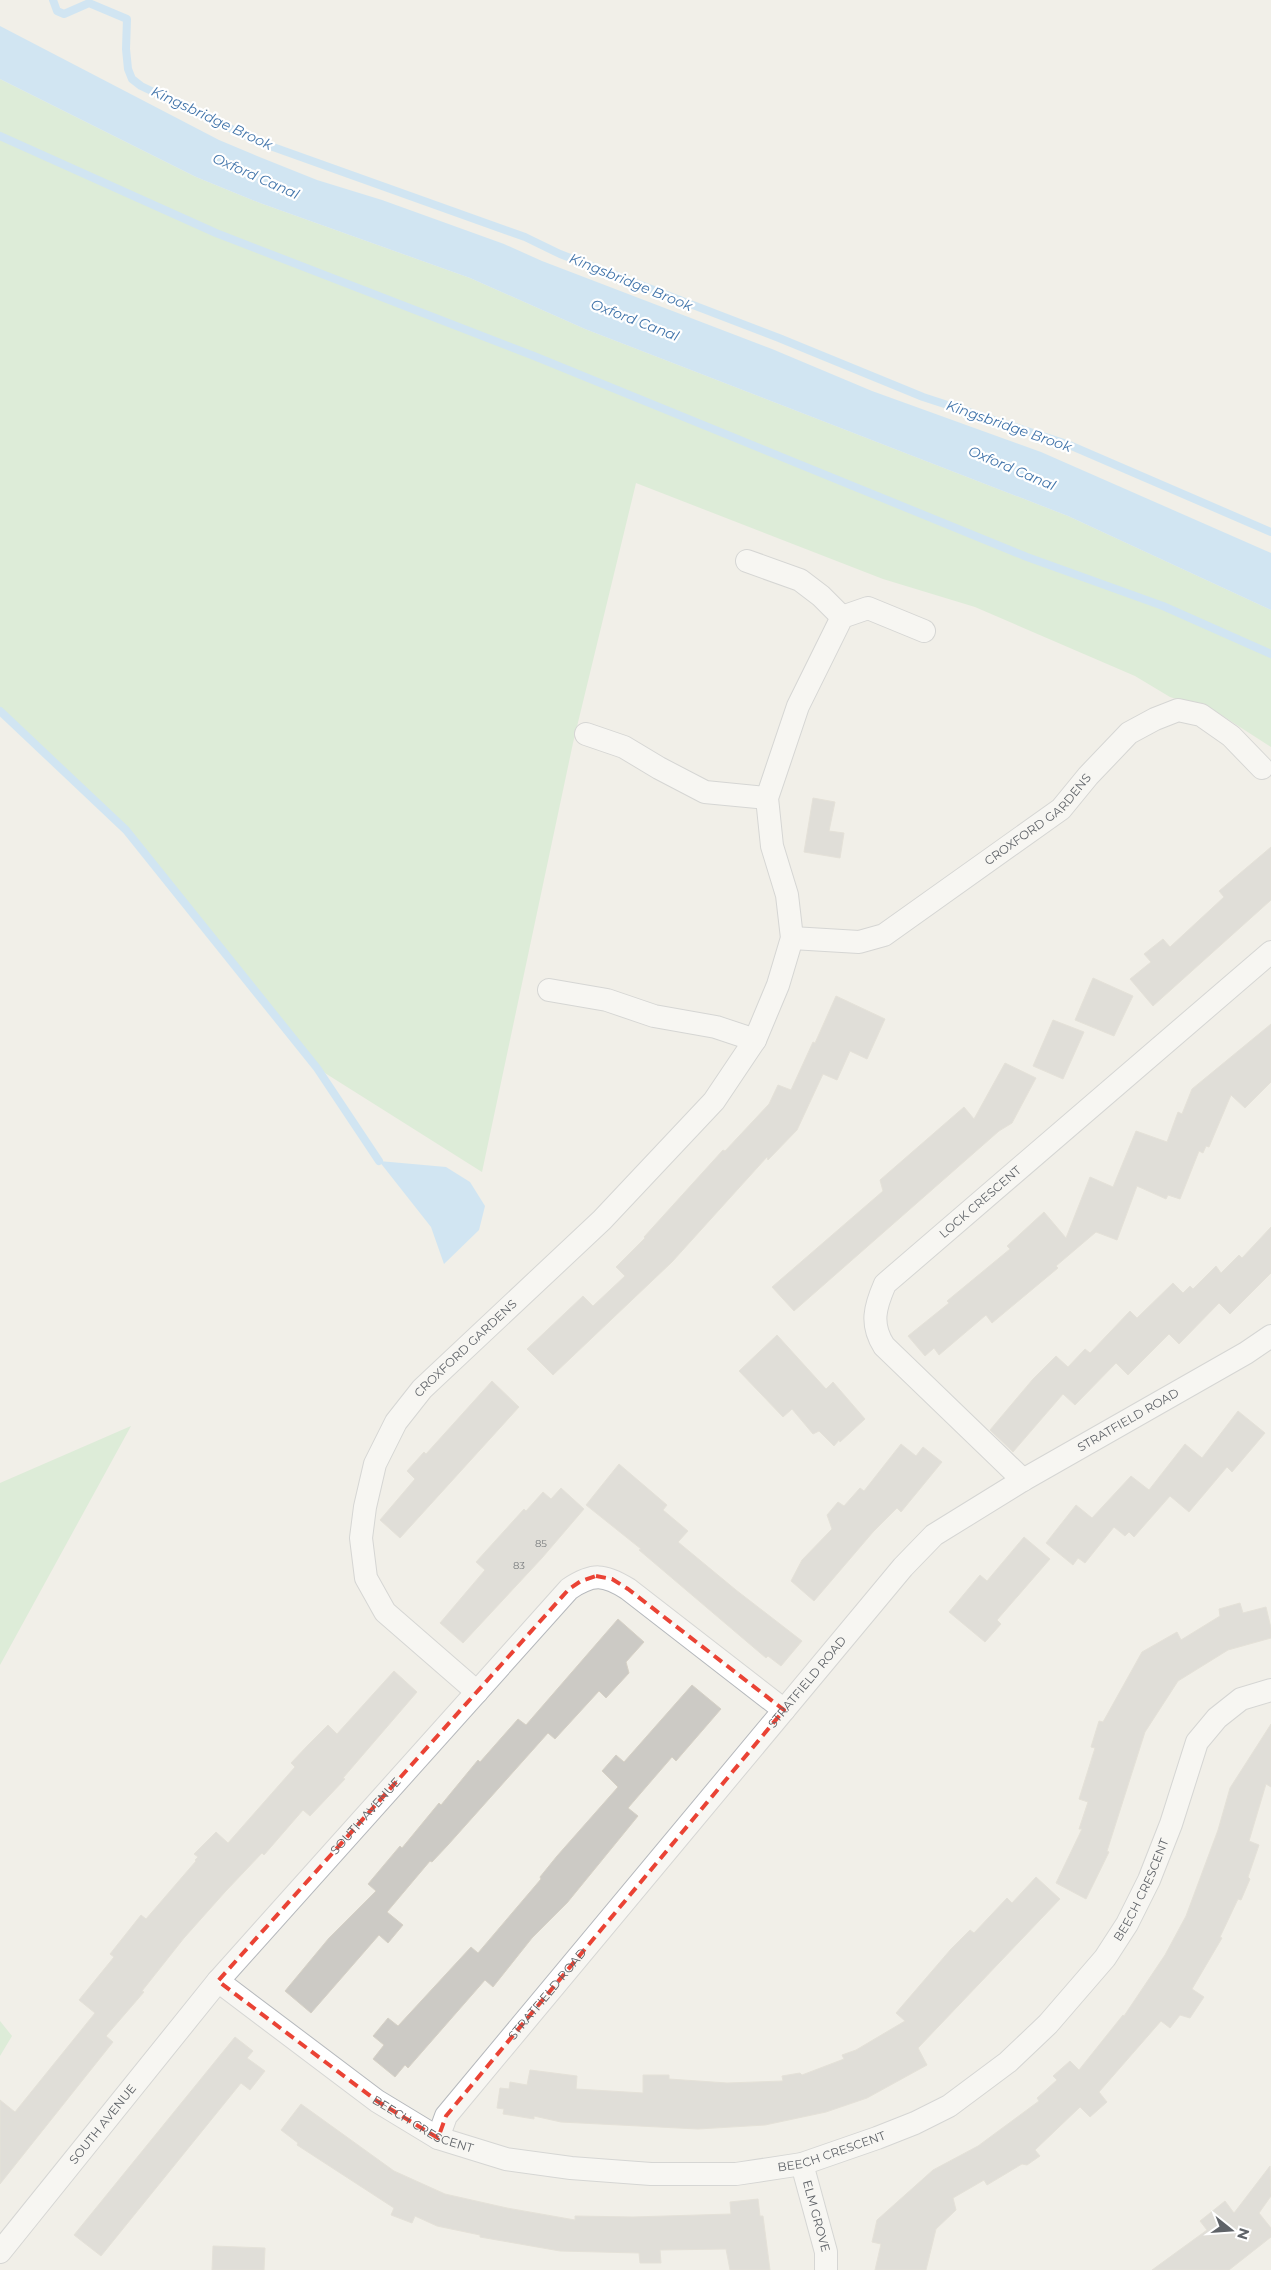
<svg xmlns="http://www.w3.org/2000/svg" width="1271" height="2270" font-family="Montserrat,sans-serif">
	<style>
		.green { fill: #c5e8c5 }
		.water { fill: #aadaff }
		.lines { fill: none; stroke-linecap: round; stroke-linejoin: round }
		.stream { stroke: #aadaff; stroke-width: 8 }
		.building { fill: #cccac5; stroke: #d6d1c6 }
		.minor-casing { stroke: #b5b8bc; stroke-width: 24 }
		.minor { stroke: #fff; stroke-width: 22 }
		.marked { fill: none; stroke: #ea4335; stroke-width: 4; stroke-dasharray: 10 6; stroke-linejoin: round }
		.labels { text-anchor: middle; stroke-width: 4.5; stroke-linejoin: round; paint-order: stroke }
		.number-label { font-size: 10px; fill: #7a7d7f }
		.street-label { font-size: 12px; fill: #5f6368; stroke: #fff }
		.water-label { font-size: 14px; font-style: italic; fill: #4174aa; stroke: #fff }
	</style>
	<rect width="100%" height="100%" fill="#f1efe8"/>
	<path class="green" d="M0,79L196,177L260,203L470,278L585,329L1068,516L1271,610V747L1215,711L1170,697L1135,676L975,607L883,579L636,483L573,743L482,1172L317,1068L126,830L0,711Z
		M131,1426L0,1665V1483Z
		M0,2021L12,2036L0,2056Z"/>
	<path class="water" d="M0,26L219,140L262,158L317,180L382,200L504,244L542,261L772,349L872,391L1041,452L1271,553V610L1068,516L585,329L470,278L260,203L196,177L0,79Z
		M379,1161L446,1167L470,1182L485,1206L479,1230L444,1264L431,1227Z"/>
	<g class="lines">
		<path class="stream" d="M53,0L57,11L64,14L89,3L127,19L126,49L128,69L132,79L141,86L259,142L525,237L560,254L779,338L923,397L1067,444L1271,532
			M0,136L216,233L534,356L1027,557L1163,606L1271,654
			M0,711L126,830L317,1068L379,1161"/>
	</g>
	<path class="building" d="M813,798L835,802L829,831L844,833L840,858L804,852Z
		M1271,847V900L1153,1006L1130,979L1151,962L1144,954L1163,939L1170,947L1224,897L1219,891Z
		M1093,978L1133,996L1114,1036L1075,1020Z
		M836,996L885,1019L867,1059L850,1051L837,1080L823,1074L797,1130L768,1160L767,1157L672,1262L553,1375L527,1349L583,1296L593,1306L625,1276L616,1267L645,1238L644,1237L723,1150L725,1151L769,1104L778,1085L791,1090L813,1042L815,1043Z
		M1053,1020L1084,1032L1063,1079L1033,1066Z
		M1271,1024V1082L1245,1108L1231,1095L1209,1147L1206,1146L1203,1153L1199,1151L1180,1199L1168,1195L1166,1199L1137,1186L1117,1240L1096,1232L1056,1266L1058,1268L992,1323L986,1315L939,1355L934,1348L925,1356L908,1336L949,1303L947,1301L1010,1249L1007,1246L1044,1212L1066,1238L1090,1177L1113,1187L1136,1131L1167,1142L1178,1112L1182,1114L1192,1089Z
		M1005,1063L1036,1078L1012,1123L999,1131L794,1311L772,1287L883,1191L880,1180L964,1107L974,1119Z
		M1271,1227V1273L1230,1314L1219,1303L1179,1344L1169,1334L1128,1375L1116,1363L1075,1405L1063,1394L1013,1452L990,1430L1033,1379L1056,1356L1068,1367L1085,1349L1090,1353L1130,1311L1137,1318L1173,1283L1183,1293L1190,1286L1193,1289L1216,1266L1221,1273L1239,1255L1242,1258Z
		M777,1335L826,1389L833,1382L865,1419L840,1442L839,1440L834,1446L819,1431L813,1434L792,1409L783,1417L739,1371Z
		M492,1381L519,1407L400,1538L380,1520L415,1479L407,1471L424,1452L426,1454Z
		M1238,1411L1265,1433L1232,1472L1227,1467L1189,1512L1170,1496L1134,1537L1129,1532L1125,1536L1114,1527L1085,1563L1078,1558L1073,1565L1046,1543L1076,1505L1092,1518L1131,1476L1149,1490L1185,1444L1202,1458Z
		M901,1444L916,1456L923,1447L942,1462L901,1512L897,1508L873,1532L814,1601L791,1581L802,1560L832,1529L827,1515L838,1502L844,1506L860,1488L864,1491Z
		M619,1464L667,1505L663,1510L688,1531L678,1542L736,1590L802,1641L781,1666L768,1656L766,1658L639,1550L641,1549L586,1505Z
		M561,1488L584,1509L542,1558L463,1643L440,1623L485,1570L476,1562L524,1509L526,1511L543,1492L551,1499Z
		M1024,1537L1050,1559L997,1620L1001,1624L985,1642L949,1612L980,1575L987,1581Z
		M1240,1603L1243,1613L1266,1607L1271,1628V1638L1228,1650L1178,1681L1145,1732L1107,1851L1109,1852L1086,1899L1056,1883L1082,1829H1079L1088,1802L1079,1799L1095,1748L1091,1747L1099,1721L1103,1722L1142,1652L1177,1632L1181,1640L1220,1616L1219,1609Z
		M618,1619L644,1642L626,1662L629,1673L606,1698L599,1691L555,1739L548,1733L448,1845L432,1862L430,1861L387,1912L403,1925L388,1943L379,1935L311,2013L285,1991L329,1938L376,1891L368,1884L400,1846L402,1848L439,1803L441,1805L478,1760L480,1762L518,1719L526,1725Z
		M394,1671L417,1692L343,1778L345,1779L310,1816L303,1810L264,1855L262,1853L225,1892L184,1938L142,1991L144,1992L106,2036L113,2042L0,2184V2100L15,2112L95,2013L79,2000L114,1957L110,1954L141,1915L146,1919L196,1861L195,1860L198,1857L194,1854L216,1832L228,1843L295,1767L291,1763L308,1745L328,1725L337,1734Z
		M692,1685L721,1709L676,1761L672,1757L628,1808L638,1816L567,1903L532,1938L493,1987L485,1980L408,2068L405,2065L395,2077L373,2059L384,2045L373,2036L388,2018L398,2026L471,1947L478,1953L541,1879L540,1877L557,1856L618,1787L602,1771L616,1755L624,1762Z
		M1271,1724V1787L1266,1784L1249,1841L1259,1845L1248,1877L1250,1879L1241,1900L1238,1899L1220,1937L1222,1938L1192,1989L1204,1997L1190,2018L1180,2015L1170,2028L1161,2021L1099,2092L1107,2102L1090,2117L1080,2107L1035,2150L1040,2156L1027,2165L1022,2164L987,2185L984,2180L953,2198L956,2210L936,2229L926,2270H875L881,2244L872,2242L877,2220L933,2170L978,2146L1039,2101L1037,2098L1057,2080L1053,2076L1070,2061L1079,2070L1123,2015L1124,2016L1165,1955L1186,1916L1218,1830L1230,1788Z
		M1036,1877L1060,1899L918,2048L927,2065L867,2098L826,2112L765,2125L698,2129L561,2122L534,2116V2119L503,2114L504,2109L497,2108L500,2088L509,2089L510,2082L527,2085L530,2070L577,2076L576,2089L643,2093V2075H669V2079L727,2083L783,2081L782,2076L800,2073L802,2075L844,2059L842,2055L856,2050L905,2021L896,2013L951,1949L970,1930L974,1933L1007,1898L1012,1903Z
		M235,2037L253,2051L247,2058L265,2071L250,2090L241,2083L101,2256L74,2235Z
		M301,2104L394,2171L445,2194L507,2208L575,2220V2216L633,2217L731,2214L730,2202L758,2199L760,2216H763L770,2270H730L726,2249L660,2250L661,2263H640L639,2253L560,2251L480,2237V2235L437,2226L415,2216L412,2223L391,2215L394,2208L297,2145L298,2143L281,2130Z
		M1270,2166L1271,2196L1259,2213L1271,2228V2237L1229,2270H1152L1207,2230L1200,2221L1225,2201L1234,2213Z
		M213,2246L265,2248L264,2270H212Z"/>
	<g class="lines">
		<defs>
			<g id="minor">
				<path d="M747,561L800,580L821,596L842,617"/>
				<path d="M586,734L624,747L659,768L705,792L767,798"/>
				<path id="s1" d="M792,938L859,942L884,935L1061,809L1088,776L1129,733L1155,719L1178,710L1201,715L1231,736L1262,768"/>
				<path d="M549,990L607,1000L654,1016L716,1027L755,1040"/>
				<path id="s2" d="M1023,1480L884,1346C870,1324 875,1307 885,1284L1271,952"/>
				<path id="s3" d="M477,1692L385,1612L366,1578L361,1538L365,1507L375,1464L396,1422L422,1389L602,1220L714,1101L755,1040L778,985L792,938L787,895L772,846L767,798L798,706L842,617L868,608L924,631"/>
				<path id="s4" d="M218,1981L377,2101L438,2138L506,2159L571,2168L651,2174H736L802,2164L877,2138L915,2123L949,2106L1008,2062L1048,2024L1105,1958L1127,1924L1149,1880L1171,1824L1197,1742L1217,1718L1241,1699L1271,1690"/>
				<path id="s5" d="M438,2138L446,2116L903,1567L934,1535L1023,1480L1246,1353L1271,1336"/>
				<path id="s6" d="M802,2164L826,2252V2270"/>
				<path id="s7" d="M0,2252L218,1981L569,1589C593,1573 604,1574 628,1589L784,1710"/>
			</g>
		</defs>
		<use href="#minor" class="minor-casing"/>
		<use href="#minor" class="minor"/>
	</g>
	<path d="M0 0H1271V2270H0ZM596,1576L612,1579L628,1589L784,1710L446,2116L438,2138L377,2101L218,1981L569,1589L581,1581Z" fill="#f1efe8" fill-opacity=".55" fill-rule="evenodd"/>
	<path class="marked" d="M596,1576L612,1579L628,1589L784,1710L446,2116L438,2138L377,2101L218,1981L569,1589L581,1581Z"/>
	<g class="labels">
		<g class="number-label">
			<text x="541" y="1547">85</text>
			<text x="519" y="1569">83</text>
		</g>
		<g class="street-label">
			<text dy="4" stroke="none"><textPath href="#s1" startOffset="286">CROXFORD GARDENS</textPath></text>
			<text dy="4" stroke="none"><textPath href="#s2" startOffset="384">LOCK CRESCENT</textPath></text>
			<text dy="4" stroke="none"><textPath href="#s3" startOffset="425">CROXFORD GARDENS</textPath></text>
			<text dy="4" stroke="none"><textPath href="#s5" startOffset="1008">STRATFIELD ROAD</textPath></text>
			<text dy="4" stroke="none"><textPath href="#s5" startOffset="588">STRATFIELD ROAD</textPath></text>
			<text dy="4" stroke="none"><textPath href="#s7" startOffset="569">SOUTH AVENUE</textPath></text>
			<text dy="4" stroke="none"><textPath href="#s4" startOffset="1091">BEECH CRESCENT</textPath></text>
			<text dy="4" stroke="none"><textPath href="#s5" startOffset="182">STRATFIELD ROAD</textPath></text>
			<text dy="4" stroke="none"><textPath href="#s4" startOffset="251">BEECH CRESCENT</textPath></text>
			<text dy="4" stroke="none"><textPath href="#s7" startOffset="164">SOUTH AVENUE</textPath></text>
			<text dy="4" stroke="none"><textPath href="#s4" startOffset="671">BEECH CRESCENT</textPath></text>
			<text dy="4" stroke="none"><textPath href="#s6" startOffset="54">ELM GROVE</textPath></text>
		</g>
		<g class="water-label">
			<text transform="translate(212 118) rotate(25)" y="5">Kingsbridge Brook</text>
			<text transform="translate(256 176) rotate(24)" y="5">Oxford Canal</text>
			<text transform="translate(631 282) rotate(22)" y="5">Kingsbridge Brook</text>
			<text transform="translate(635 320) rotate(21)" y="5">Oxford Canal</text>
			<text transform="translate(1009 426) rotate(19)" y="5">Kingsbridge Brook</text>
			<text transform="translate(1012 468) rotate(23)" y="5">Oxford Canal</text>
		</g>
	</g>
	<g transform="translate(1231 2230) rotate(107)" stroke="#ffffff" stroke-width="4" paint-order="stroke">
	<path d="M0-4L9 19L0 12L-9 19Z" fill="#5f6368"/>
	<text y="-8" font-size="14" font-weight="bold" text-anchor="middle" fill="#5f6368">N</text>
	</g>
</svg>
